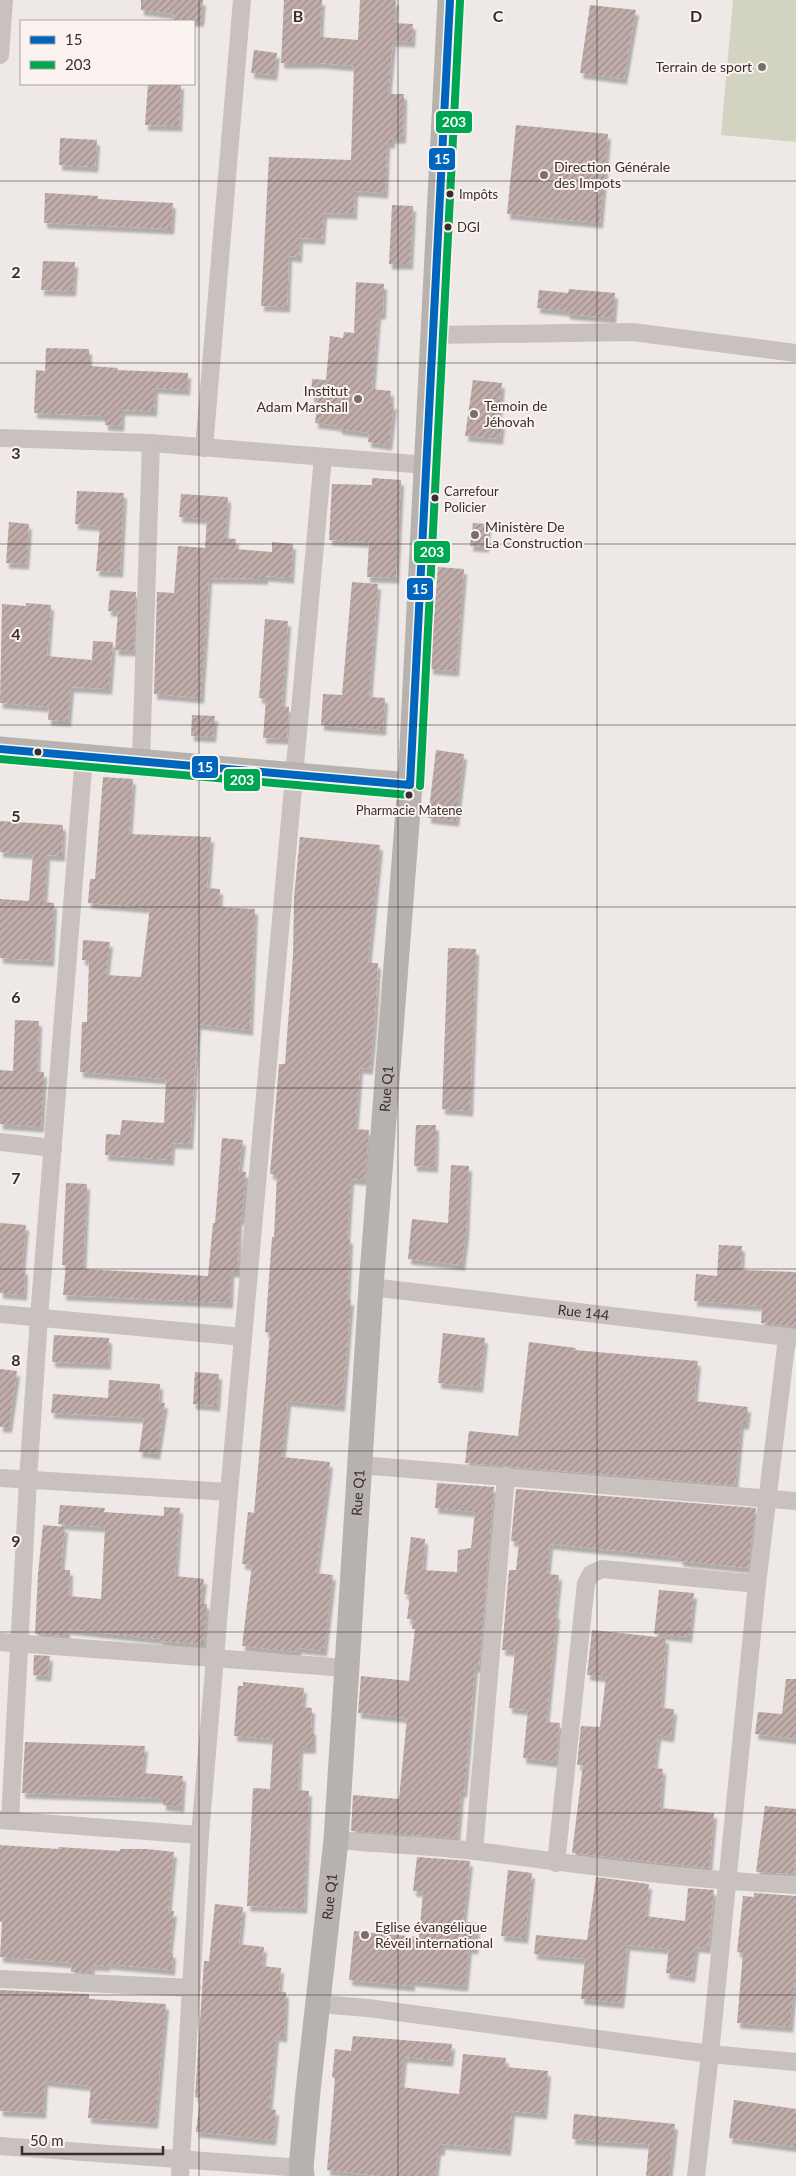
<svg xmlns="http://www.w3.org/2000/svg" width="796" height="2176" font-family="Lato,sans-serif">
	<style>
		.pitch { fill: #d2d3c1 }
		.building { fill: url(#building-hatch); filter: url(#shadow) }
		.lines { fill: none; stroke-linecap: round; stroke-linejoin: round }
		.street { stroke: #c8c1be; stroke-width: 18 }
		.secondary { stroke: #b8b2af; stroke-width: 25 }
		.bus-1-casing { stroke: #faf3ef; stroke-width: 11 }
		.bus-2-casing { stroke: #faf3ef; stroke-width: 11 }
		.bus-1 { stroke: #0065bd; stroke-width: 8 }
		.bus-2 { stroke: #00a651; stroke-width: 8 }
		.grid { fill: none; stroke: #392e2c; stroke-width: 1; stroke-opacity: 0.55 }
		.poi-dot { fill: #786f6d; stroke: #faf3ef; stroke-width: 2 }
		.bus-dot { fill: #392e2c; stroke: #faf3ef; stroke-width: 2 }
		.labels { text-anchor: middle; stroke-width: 4; stroke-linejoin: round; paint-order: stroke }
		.bus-label { font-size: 13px; fill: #392e2c; stroke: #faf3ef; text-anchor: start }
		.poi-label { font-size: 14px; fill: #392e2c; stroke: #faf3ef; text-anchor: start }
		.street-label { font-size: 14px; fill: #392e2c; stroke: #faf3ef }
		.grid-label { font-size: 16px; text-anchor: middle; font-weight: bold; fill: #392e2c; stroke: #faf3ef; stroke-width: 4; stroke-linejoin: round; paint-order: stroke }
		.line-badge { stroke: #faf3ef; stroke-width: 2 }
		.badge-label { font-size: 14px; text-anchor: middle; font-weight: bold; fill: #fff }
	</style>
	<defs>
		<pattern id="building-hatch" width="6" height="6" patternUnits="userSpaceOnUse" patternTransform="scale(1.25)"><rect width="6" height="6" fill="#c0aca9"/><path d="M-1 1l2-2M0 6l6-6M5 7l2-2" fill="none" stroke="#9d8c8a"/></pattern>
		<filter id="shadow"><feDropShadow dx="3" dy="5.5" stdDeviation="1" flood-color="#0004"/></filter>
	</defs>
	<rect width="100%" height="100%" fill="#eee9e6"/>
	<path class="pitch" d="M733,0H796V142L721,135Z"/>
	<path class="building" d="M141,0H203L201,21H173L174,14L141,10Z
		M284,0H322L320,37L358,40L360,0H396L394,23L413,24L412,42L393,41L388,94H404L403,138H392V143H387L385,193L355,191L354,214L324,213L322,239L300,238L299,257L289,256L287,307L261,306L269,157L351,160L354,66L320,63H281Z
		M590,5L636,10L624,79L580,73Z
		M254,50L277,53L274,75L251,73Z
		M148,84H181L179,126L145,125Z
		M516,125L608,134L600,223L507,214Z
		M60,138L97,140L95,167L59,165Z
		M45,193L98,196V199L173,203L171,229L44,223Z
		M392,205L413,206L410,264H389Z
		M43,261L75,262L73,291L41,290Z
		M356,282L384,284L383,314H378L372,389L391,391L390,404H394L389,445L368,442L369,433L339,429V426L315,423L318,398L311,397L312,379L326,380L330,336L343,338L344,332L354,333Z
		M569,289L615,293L613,318L567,314V311L537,308L539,290L568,293Z
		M46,348L89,349V366L118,368L117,370L188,373L187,390L155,388L154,411L122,410L121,426L105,425V416L34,413L36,370L45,371Z
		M473,380L502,383L498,422L502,423L500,439L465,436Z
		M372,478L401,480L396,578L367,577L369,542L329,540L332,484L372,485Z
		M77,491L124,493L120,572L96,571L100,526L75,524Z
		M181,494L228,497L225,538L236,539L235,549L272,552V542L293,544L291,578L265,576V579L209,578L201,698L154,694L157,592L174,593L178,546L205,548L207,519L179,517Z
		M9,522L29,524L26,564L6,563Z
		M473,523L488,524L486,547L470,546Z
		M438,567L464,569L456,671L430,669Z
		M352,582L378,584L369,697L385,698L383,730L321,725L323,694L342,695Z
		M110,590L136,592L134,651L115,650L118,611H108Z
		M26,603L51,605L47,656L92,660L93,641L113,642L109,689L71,687L68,721L48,720L49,707L0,703L2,604L26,606Z
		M265,619L288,621L282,706L289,707L287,739L263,738L266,699L259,698Z
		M192,715L215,716L213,737L191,736Z
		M436,750L464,754L456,821L428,818Z
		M103,777L133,779L129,834L211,837L207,888L220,889L219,907L255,909L250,1030L198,1024L190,1144L172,1143L171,1160L105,1155L106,1134L120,1135L122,1120L164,1123L166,1079L80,1072L82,1022H87L89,960H82L83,940L110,942L106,975L141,977L150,908L88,903L90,879H95Z
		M0,821L63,825L62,856L47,855L44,902L54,903L51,961L0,958V899L29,901L33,854L0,852Z
		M300,837L380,845L368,963H378L375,1015L370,1069L360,1068L355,1129L369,1130L365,1180L351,1179L347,1238L350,1239L347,1300H351L342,1406L288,1401L282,1457L330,1462L316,1573L333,1575L324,1651L298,1648V1652L242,1646L252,1565L242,1564L248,1512L254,1513L270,1333L265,1332L272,1237H274L277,1175L270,1174L279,1064H285L293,955L294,897Z
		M448,948L476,949L470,1111L442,1109Z
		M15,1020L39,1021L37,1072H44L41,1127L0,1124V1070L13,1071Z
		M416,1125H436L435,1167L414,1166Z
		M222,1138L243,1140L239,1172H246L242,1220L239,1219L238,1272H231L230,1303L63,1295L66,1265H62L66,1183L87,1184L83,1269L208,1276L213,1223H215Z
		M451,1165L469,1166L466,1233L462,1265L408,1259L412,1219L448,1223Z
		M0,1223L26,1225L22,1269H25L24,1295L0,1293Z
		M719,1245L742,1246L741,1270L796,1272V1327L761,1323L762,1306L694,1301L696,1274L717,1276Z
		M443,1333L485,1338L480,1387L438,1383Z
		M54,1335L109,1338L108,1364L52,1362Z
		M529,1342L576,1348L575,1350L698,1361L694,1401L748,1407L746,1424H741L735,1485L465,1463L469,1431L518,1436Z
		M0,1369L17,1371L9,1427H0Z
		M195,1372L219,1374L217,1406L193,1404Z
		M109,1380L160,1384L159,1402L165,1403L157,1454L139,1452L144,1418L51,1413L53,1394L108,1398Z
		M437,1483L494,1487L479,1667H475L464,1792H461L457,1838L351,1831L353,1795L399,1799L407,1718L358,1713L361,1676L409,1681L415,1629H412L413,1619H407L410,1595L404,1594L411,1537L425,1539L423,1570L457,1572L458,1550L471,1548L475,1512L435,1508Z
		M516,1489L756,1508L748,1568L680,1561V1557L550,1544L547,1574L559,1575L555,1613L557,1614L546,1722L560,1723L556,1762L523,1758L528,1710L509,1708L515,1651L502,1650L509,1570H516L519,1542L511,1541Z
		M60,1505L105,1508L104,1512L164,1516V1507L180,1508L175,1576L204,1579L201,1603L207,1604L204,1644L160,1641V1639L67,1629V1636L35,1634L38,1574L43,1525L65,1527L61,1570H70L69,1596L101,1599L105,1527L58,1524Z
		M659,1590L694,1593L689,1637L654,1634Z
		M592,1630L666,1638L661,1708L674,1709L671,1737L658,1735L654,1768L663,1769L660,1808L714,1813L709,1868L572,1853L583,1765H577L581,1726L600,1727L606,1677L587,1675Z
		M34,1655L50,1656L48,1676L33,1675Z
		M786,1679H796V1739L755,1734L758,1712L782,1714Z
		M243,1682L304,1688L302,1707L312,1708L311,1729H313V1748H300L298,1790L309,1791L304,1908L247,1906L253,1788L270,1789L273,1739L234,1736L238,1686H243Z
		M25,1742L145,1746L142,1773L183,1776L181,1807L163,1805V1798L22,1793Z
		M765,1806L796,1809V1854L794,1874L756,1872Z
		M0,1845L58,1849L59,1847L120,1851V1849H147L174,1852L168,1911H174L169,1952L173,1953L172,1970L107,1964V1966L92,1965L91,1973L71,1972L72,1963L0,1957L2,1922H0Z
		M417,1857L470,1861L463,1922L477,1923L475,1949L469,1948L465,1986L412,1981V1986L349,1980L354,1931L419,1937L423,1892L413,1891Z
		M508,1870L532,1873L525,1938L501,1936Z
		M596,1877L649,1884L645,1916L685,1921L688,1888L714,1890L708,1948L696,1947L692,1977L666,1973L669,1949L627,1945L621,2003L581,1999L585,1959L534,1954L536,1935L587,1940Z
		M754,1893L796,1896V1968L790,2027L737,2023L743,1953L737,1952L743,1896L754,1897Z
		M215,1904L243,1907L239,1944L264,1947L262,1966L281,1968L279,1992H286L284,2037L276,2036L269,2109L276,2110L273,2140L196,2132L200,2098L195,2097L204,1961H209Z
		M0,1990L89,1994V1999L166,2004L155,2123L88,2118L91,2086L45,2081L43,2113L0,2111Z
		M353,2036L452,2044L450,2061L404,2057L401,2087L459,2094L463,2054L506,2058L505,2067L548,2071L544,2114L512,2111L508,2150L442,2144V2150H438L435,2176H379L327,2170L335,2078L332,2077L335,2049L351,2051Z
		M734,2100L796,2109V2147L729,2138Z
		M574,2114L675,2124L669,2176H646L649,2144L572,2139Z"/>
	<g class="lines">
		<g class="street">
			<path d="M0,55L4,0"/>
			<path d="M434,335L632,332L796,353"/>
			<path d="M0,438L151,443L427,465"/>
			<path d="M204,448L242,0"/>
			<path d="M141,761L151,443"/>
			<path d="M0,1142L53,1148"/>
			<path id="s1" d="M371,1287L796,1338"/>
			<path d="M0,1314L243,1337"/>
			<path d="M360,1465L796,1501"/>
			<path d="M0,1478L229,1492"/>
			<path d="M0,1642L346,1668"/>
			<path d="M0,1820L200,1835"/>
			<path d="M10,1820L28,1480L39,1317L84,756"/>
			<path d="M336,1840C382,1844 429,1846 476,1851C582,1865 688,1880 796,1885"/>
			<path d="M474,1851L506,1476"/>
			<path d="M556,1863L586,1583L591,1574L602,1569L757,1584"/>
			<path d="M0,1979L192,1988"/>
			<path d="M318,2004L368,2008L710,2054L796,2062"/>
			<path d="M0,2146L301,2168"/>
			<path d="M180,2176L200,1835L229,1492L323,457"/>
			<path d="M696,2176L710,2054L757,1584L787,1338"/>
		</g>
		<g class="secondary">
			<path d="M0,749L410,785"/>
			<path id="s2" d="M302,2176L301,2168L308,2091L336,1840L371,1287L410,785L450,0"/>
		</g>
		<defs>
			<path id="bus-1" d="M0,749L410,785
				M410,785L450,0"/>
			<path id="bus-2" d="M0,759L409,795
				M420,786L460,1"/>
		</defs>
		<use href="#bus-1" class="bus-1-casing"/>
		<use href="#bus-2" class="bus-2-casing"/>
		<use href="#bus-1" class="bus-1"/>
		<use href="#bus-2" class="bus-2"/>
	</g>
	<path class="grid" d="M199,0V2176M398,0V2176M597,0V2176M0,181H796M0,363H796M0,544H796M0,725H796M0,907H796M0,1088H796M0,1269H796M0,1451H796M0,1632H796M0,1813H796M0,1995H796"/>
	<g class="poi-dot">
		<circle cx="762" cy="67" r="5"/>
		<circle cx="544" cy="175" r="5"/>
		<circle cx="358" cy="399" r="5"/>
		<circle cx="474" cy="414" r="5"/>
		<circle cx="475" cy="535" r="5"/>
		<circle cx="365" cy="1935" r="5"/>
	</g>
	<g class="bus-dot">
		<circle cx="450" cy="194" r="4.5"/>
		<circle cx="448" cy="227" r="4.5"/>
		<circle cx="435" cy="498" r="4.5"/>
		<circle cx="38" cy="752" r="4.5"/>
		<circle cx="409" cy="795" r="4.5"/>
	</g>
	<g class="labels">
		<g class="bus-label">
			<text x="459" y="199">Impôts</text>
			<text x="457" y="232">DGI</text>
			<text x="444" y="496">Carrefour<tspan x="444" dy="16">Policier</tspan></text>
			<text x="409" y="815" text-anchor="middle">Pharmacie Matene</text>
		</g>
		<g class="poi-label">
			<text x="752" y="72" text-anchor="end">Terrain de sport</text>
			<text x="554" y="172">Direction Générale<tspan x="554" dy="16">des Impots</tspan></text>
			<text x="348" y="396" text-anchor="end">Institut<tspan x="348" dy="16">Adam Marshall</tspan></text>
			<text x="484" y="411">Temoin de<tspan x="484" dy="16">Jéhovah</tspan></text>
			<text x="485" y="532">Ministère De<tspan x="485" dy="16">La Construction</tspan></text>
			<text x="375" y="1932">Eglise évangélique<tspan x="375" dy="16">Réveil international</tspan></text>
		</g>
		<g class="street-label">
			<text dy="5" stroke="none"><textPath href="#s2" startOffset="1091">Rue Q1</textPath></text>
			<text dy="5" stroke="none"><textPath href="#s1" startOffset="214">Rue 144</textPath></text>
			<text dy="5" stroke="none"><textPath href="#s2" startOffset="686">Rue Q1</textPath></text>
			<text dy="5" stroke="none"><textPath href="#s2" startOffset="281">Rue Q1</textPath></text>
		</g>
	</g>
	<g class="grid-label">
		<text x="298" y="22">B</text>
		<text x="498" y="22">C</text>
		<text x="696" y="22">D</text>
		<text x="16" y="278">2</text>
		<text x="16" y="459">3</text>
		<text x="16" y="640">4</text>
		<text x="16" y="822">5</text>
		<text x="16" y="1003">6</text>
		<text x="16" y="1184">7</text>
		<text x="16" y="1366">8</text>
		<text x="16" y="1547">9</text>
	</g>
	<g class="line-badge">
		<rect x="435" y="110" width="38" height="24" rx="5" fill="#00a651"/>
		<rect x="428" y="147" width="28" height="24" rx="5" fill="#0065bd"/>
		<rect x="413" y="540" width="38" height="24" rx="5" fill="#00a651"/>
		<rect x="406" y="577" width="28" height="24" rx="5" fill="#0065bd"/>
		<rect x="191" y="755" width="28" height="24" rx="5" fill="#0065bd"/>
		<rect x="223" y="768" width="38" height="24" rx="5" fill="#00a651"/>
	</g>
	<g class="badge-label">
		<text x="454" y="127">203</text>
		<text x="442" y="164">15</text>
		<text x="432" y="557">203</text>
		<text x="420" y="594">15</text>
		<text x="205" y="772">15</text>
		<text x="242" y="785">203</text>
	</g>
	<rect x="20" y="20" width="175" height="65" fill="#faf3ef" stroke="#ada4a1"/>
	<rect x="30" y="36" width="25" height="8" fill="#0065bd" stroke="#ada4a1"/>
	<text x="65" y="45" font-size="15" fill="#392e2c">15</text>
	<rect x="30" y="61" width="25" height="8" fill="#00a651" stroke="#ada4a1"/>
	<text x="65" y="70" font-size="15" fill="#392e2c">203</text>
	<path d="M22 2146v8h141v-8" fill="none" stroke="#392e2c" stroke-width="2.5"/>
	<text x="30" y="2146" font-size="15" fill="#392e2c" stroke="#faf3ef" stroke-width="4" paint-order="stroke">50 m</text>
</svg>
